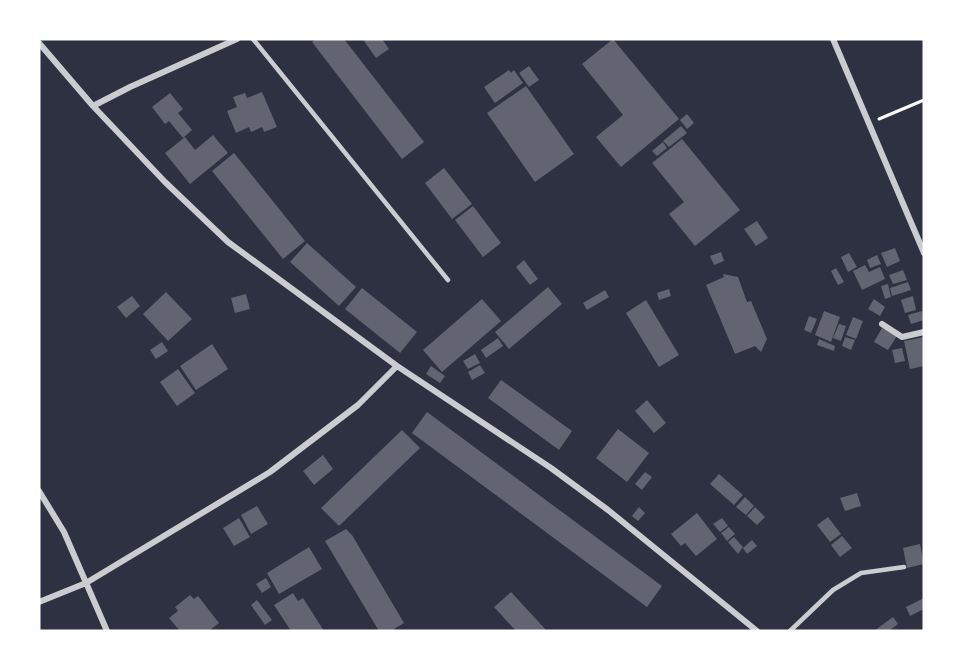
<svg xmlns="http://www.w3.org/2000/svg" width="963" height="670" font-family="Montserrat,sans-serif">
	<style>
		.building { fill: #626471 }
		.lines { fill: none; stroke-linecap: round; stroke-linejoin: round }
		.path { stroke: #fff; stroke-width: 3 }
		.service { stroke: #caccd0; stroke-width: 4.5 }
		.minor { stroke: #caccd0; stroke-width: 6 }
	</style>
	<rect width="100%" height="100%" fill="#2d3142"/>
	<path class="building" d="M316,39H344L424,142L402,159L312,42Z
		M366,39H382L389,49L376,58L364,41Z
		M613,39L679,119L621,167L596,137L623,115L582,64Z
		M529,66L539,80L529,87L519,73Z
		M509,70L511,73L514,70L523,83L495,103L484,87Z
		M526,86L574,154L535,182L487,113Z
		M262,92L277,127L264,132L262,127L251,132L249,127L236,133L227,111L237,107L233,97L245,93L247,98Z
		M170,93L183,109L178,113L192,130L183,138L169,121L165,124L152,107Z
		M687,114L694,123L687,129L680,120Z
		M681,126L687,133L669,147L663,141Z
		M213,135L228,153L190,184L165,153L185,137L195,150Z
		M682,139L740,210L695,246L669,214L684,202L652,163Z
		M663,142L667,148L657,156L652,151Z
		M234,153L305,241L283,259L212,171Z
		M444,168L472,204L452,219L425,183Z
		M473,206L501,243L483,257L455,220Z
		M757,221L768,238L756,246L744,229Z
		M307,243L356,287L339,306L290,262Z
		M895,248L900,261L887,267L881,253Z
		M721,252L724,261L714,265L710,256Z
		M849,253L857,267L848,272L841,257Z
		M877,255L881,264L870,268L867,260Z
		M524,260L538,279L530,285L516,267Z
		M865,265L869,272L880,267L885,279L862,290L853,271Z
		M836,268L844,282L838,285L831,271Z
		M903,270L907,280L893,284L889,275Z
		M723,274L738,277L747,302L751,301L767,339L761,352L755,346L735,354L706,285L724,277Z
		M908,282L911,290L892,296L890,288Z
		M888,284L891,297L885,299L881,286Z
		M548,287L562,304L509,349L495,332Z
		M362,288L417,332L400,353L345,309Z
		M669,289L671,296L659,300L657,293Z
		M605,290L609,297L587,310L583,303Z
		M166,292L192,319L168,341L143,314Z
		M246,294L250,309L235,313L231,298Z
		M132,296L140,306L126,318L117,307Z
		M913,296L916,310L905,313L901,300Z
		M482,299L501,321L442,372L423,350Z
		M874,299L885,307L880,316L868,309Z
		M646,300L679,355L659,367L626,313Z
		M824,311L840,317L831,342L815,335Z
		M922,311L924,320L911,324L908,315Z
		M809,316L817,319L811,333L804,330Z
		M853,317L863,321L856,339L846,335Z
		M839,324L846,326L841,341L833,338Z
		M882,328L897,336L888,350L874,342Z
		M845,337L855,340L851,350L842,346Z
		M924,337V366L910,369L904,341Z
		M498,338L503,346L486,358L481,350Z
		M819,339L835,346L834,351L817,345Z
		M162,342L168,351L156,359L150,350Z
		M212,344L228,369L196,390L180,366Z
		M902,348L905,361L895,363L892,350Z
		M475,354L480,363L468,369L463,361Z
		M480,365L485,373L472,380L468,372Z
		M431,366L445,376L440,383L426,374Z
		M178,369L195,393L177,406L160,382Z
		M501,380L572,431L559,450L488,398Z
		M647,400L666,423L654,433L635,411Z
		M427,412L662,586L647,607L412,433Z
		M618,429L649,453L627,482L596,458Z
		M402,430L420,448L339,526L321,508Z
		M323,455L333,469L314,485L303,471Z
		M645,472L652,477L642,490L635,484Z
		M719,474L743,495L734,505L710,484Z
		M857,493L861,506L845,511L840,498Z
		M745,497L754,506L746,515L736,507Z
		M257,506L268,524L251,534L241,515Z
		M639,507L645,513L638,521L632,516Z
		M755,507L765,517L757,525L747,516Z
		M697,513L717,539L696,556L685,543L681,546L671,534Z
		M828,517L841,534L830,542L817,525Z
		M239,518L250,537L234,546L223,528Z
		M722,518L728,526L720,532L713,524Z
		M729,527L735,534L727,541L721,533Z
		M346,529L352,535L404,623L391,631H379L325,541Z
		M842,536L852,548L840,557L831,545Z
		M734,537L743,547L738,554L728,542Z
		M752,540L757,546L747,554L743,548Z
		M920,544L924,564L907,568L903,548Z
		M309,547L322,569L279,594L267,573Z
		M266,578L271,587L262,593L256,584Z
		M511,592L547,631H516L494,607Z
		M293,593L298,601L303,598L324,631H291L274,605Z
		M190,595L194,599L198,596L219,623L209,631H180L169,618L178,611L175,607Z
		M924,598V609L910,616L906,607Z
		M257,600L272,620L265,625L251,605Z
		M893,617L898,624L889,631H874Z"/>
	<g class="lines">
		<path class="path" d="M879,119L924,100"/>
		<path class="service" d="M253,39L448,280
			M790,631L833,590L861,573L904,567"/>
		<path class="minor" d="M833,39L924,253
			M39,43L93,106L165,182L228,242L397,366L551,468L608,510L757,631
			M93,106L130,87L237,39
			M882,324L902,337L924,332
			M39,491L64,532L107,631
			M39,602L86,583L270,472L358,405L397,366"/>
	</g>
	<rect width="963" height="670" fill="none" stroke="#ffffff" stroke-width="81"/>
</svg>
